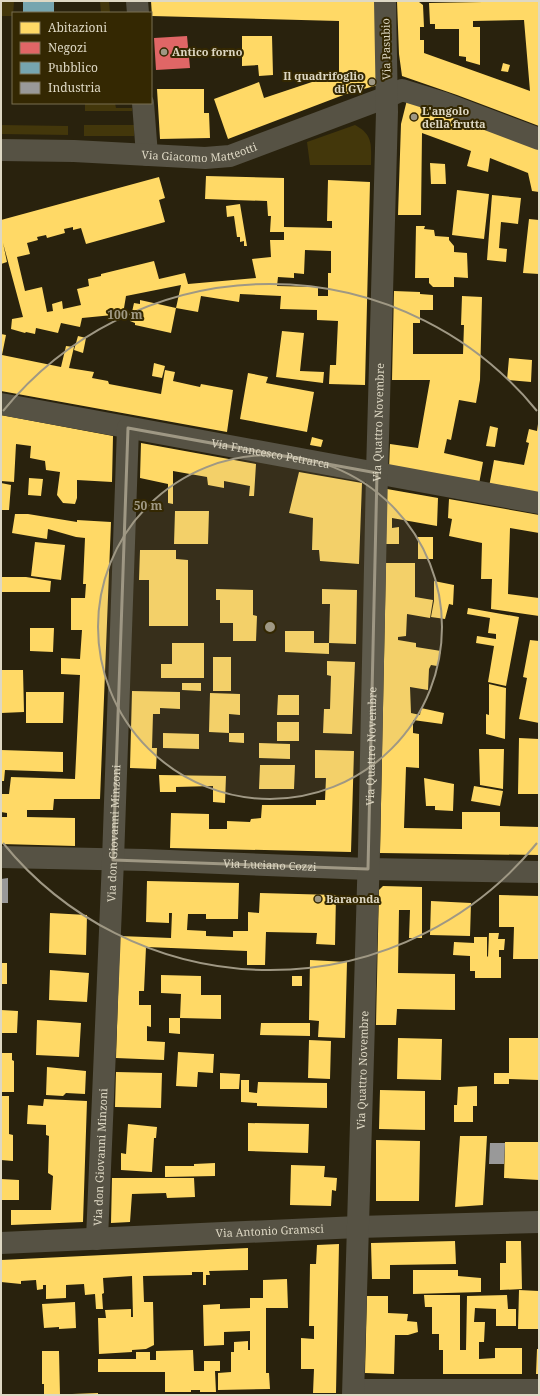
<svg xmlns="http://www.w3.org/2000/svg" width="540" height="1396" font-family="'Noto Serif',serif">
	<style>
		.green { fill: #43370b }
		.homes { fill: #ffd966; fill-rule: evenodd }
		.shops { fill: #e06666 }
		.public { fill: #76a5af }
		.industry { fill: #999 }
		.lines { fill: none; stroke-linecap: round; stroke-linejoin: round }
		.minor { stroke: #565244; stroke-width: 22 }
		.marked { fill: none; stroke: #9f9884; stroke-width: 3; stroke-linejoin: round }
		.ring { fill: none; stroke: #9f9884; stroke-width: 2 }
		.poi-dot { fill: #9f9884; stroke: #342802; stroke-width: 1.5 }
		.labels { text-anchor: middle; stroke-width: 4; stroke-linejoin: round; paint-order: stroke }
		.street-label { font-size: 11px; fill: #ded8c4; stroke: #342802 }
		.poi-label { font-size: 11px; font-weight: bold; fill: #ded8c4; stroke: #342802; text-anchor: start }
		.centre { fill: #9f9884; stroke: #342802; stroke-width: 2 }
		.ring-label { font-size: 12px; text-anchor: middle; font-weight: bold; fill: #9f9884; stroke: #342802; stroke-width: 4; stroke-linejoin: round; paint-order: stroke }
	</style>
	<rect width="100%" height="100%" fill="#29220d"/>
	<path class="green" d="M1,1H14L13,16H1Z
		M100,1H109L110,13H101Z
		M85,103H115L116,108H132V111H85Z
		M1,125L68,126V135L1,134Z
		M84,125H134V136H84Z
		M355,125C374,135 371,146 371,165H310L307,142Z"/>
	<path class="homes" d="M151,1H377L378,85L346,94L228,139L214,99L259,82L264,98L339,73V21L152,16Z
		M397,1H421V2H419L423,5L424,27H420V40H424V53L530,91L524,20L473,21V27H480V65L466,61V57L459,56V29H435V24H430L429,3L539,1V126L457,95L402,76L399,54Z
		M242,36H272L273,75L259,76L258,65L242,66Z
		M503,63L510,65L508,72L501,71Z
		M157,89H204V113H209L210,138L160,139Z
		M407,100L539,148V192L532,191L528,173L490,158L488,172L467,166L471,151L422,133L421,215H398L401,124Z
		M430,163L445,164L446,184H431Z
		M206,176L284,178V227L332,228V221H327L328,180L370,182L365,385L329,384L330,365H336L338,321L317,320V310L280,309L281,296L240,294L239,302L201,296L198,312L176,308L181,285L126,296L123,314L82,318L80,327L61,323L58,333L36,328L35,334L26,332L25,333L11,329L12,319L23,317L3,243L7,262L1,264V220L159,177L165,198L159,200L165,222L86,244L81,228L73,230V227L64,229L65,233L47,238L46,235L37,237L38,240L27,243L30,254L17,257L25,291L42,287L47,312L53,311L52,304L62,301L63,309L81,305L77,289L89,286L88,279L101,276V274L154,261L159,279L185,273L188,284L256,278L252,259L271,257L270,240H284V232H270L271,216H268L267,201L205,199ZM305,250L331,251V273H328V296H318V287L277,286L278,277L294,278V273L304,274Z
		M457,190L489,194L484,239L452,235Z
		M492,195L521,198L518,224L501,222L499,248L507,249L506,262L487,260Z
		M240,204L247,246H244V241L240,242V237H237L234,216L227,217L226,206Z
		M529,219L539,220V274L523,273Z
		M416,226H425L424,229L434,230L435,236L449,237V240L454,246V252L467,253L468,278L454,277V287H433L429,283V278H415Z
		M394,291L420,292V294L433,295V310H420V323H413V354H463L464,325H461L462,296L482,297L480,380L476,403L459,400L451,440L447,439L444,453L483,462L479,484L389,469L390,444L418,448L430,380H392Z
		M140,300L176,308L171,333L135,325V323L130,321L134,303L140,304Z
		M282,331L304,333L300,371L324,372L323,383L276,377Z
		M1,334L6,335L2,355L61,367L66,346L74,347L69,368L94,372L92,378L108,381L109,384L161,394L165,370L175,372L173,381L200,387L201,384L233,390L227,432L1,391Z
		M78,336L86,338L83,353L74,350Z
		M509,358L532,360L531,382L507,380Z
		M154,363L165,366L162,378L152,376Z
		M248,373L268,377L266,383L314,392L307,432L240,419Z
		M1,415L113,436L112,482L77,480V498L75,504L63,503L57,495L60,472L46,470L45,461L30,458L31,446L16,444L14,482L1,481Z
		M538,424L539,495L489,487L494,460L524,465L529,443L526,442L529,429L537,431Z
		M490,426L498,428L495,447L486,446Z
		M312,437L323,440L321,447L310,445Z
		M141,443L256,464L254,496H249L250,486L224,481V488L208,485L207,477L173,471V504L168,503V484L140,478Z
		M299,472L362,483L359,564L320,561L319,550H312L313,518L289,513Z
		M29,478L43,479L41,496L28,495Z
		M1,483L11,485L9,510H1Z
		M387,489L438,498L437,526L392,518V528L399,527V544H386Z
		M449,499L539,515V533L510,528L508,594L539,598V616L491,609L492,579H481L482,543L449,536L452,519L448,518Z
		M175,511H209L208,544H174Z
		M15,514H28L77,522V520L111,522L100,799H54L53,810H27V817L75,818V846L1,844V817H7V813L1,812L2,794H9L11,777L75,779L80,675L61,674V658L80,659L82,630H71V598H85L86,584H83L85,538L76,537L48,529L47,539L12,533Z
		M418,537H433V559H418Z
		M35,542L65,545L61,580L31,576Z
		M140,550H176V559L188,560V626H149V580H139Z
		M386,563H415V597L433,600L430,618L407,614L406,636L398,637V640L416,643V647L441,651L437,666L431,665L429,669L428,690L410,687L411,713L420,715L421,708L444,713L442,724L413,720V733L419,734V768L406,767L404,828L462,829V812H500V826L539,827V855L380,853Z
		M1,577H26L51,581L50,592H1Z
		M434,581L454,585L453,605L449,604L445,619L431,617L434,601Z
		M216,589L253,590V615L257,616L256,641H233V623H220V600H216Z
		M322,589L357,590L356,644L329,643L330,604H322Z
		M468,608L519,617L506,686L488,682L494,646L476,643L477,636L496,639V634L488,633L490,618L467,614Z
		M30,628H54L53,652L30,651Z
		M285,631H314V643H329V654L285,652Z
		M530,640L539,641V723L519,719L527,678L523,677Z
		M172,643H204V678H161V664H172Z
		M213,657H231V691H213Z
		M327,661L355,662L352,734L323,733L324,709H330L331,676L327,675Z
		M1,670H23L24,712L1,713Z
		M182,683H201V691L182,690Z
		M489,684L506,688L505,739L486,734V714L489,715Z
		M132,691L180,692V709L160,708V714H153L152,748H157L156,769L130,768Z
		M26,692H64L63,723H26Z
		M210,693L240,694V715L229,714V733L209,732Z
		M278,695H299V715H277Z
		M277,722H299V741H277Z
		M163,733L199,734V749L163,748Z
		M229,733H244V743L229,742Z
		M519,738L539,739V794H518Z
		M259,743L290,744V759L259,758Z
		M479,749H504L503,789L480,785Z
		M1,750L63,752V772L5,770L4,781H1Z
		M315,750L354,751L351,852L170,848L171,813L209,814V829H227V821L250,822L251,819L261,818L262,805H316V800H325L326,778H315Z
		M260,765H295L294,789H259Z
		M159,775L226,776L225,803L213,802V786L176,787V792H160Z
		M424,778L454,784L453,811L435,810V806H426Z
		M474,786L503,791L500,806L471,801Z
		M147,881L239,883L238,919H206V914H188L187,930L206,931V936L233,937V931H248V912L259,913L260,893L336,895L335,945L316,944L317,933L266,932L265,965H247V951L146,947L144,991H139V1005H151V1027L147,1026V1041L165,1042L164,1060L116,1058L120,936L171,938L172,913H169V923L146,922Z
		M383,886L422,887V938H409L410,910H399L398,973L455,974V1010L397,1009L396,1025H376L379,890Z
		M499,895L539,896V959H513L514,927H499Z
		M431,901L471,903L470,936L430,935Z
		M50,913L87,915L86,955L49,953Z
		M489,933H499L498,939H505L504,950H499V957H501V978H475V971H470V956L453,955L454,942L474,943V937H487V956L488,957Z
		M310,960L347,962L345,1038L318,1037L319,1021L309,1020Z
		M1,963H7V984H1Z
		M50,970L89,973L87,1002L49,1000Z
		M161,975L201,976V995H221V1019L180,1018V1034L169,1033V1018H180L181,994L161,993Z
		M292,976H302V986H292Z
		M1,1010L18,1011L17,1033H1Z
		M37,1020L81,1023L79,1057L36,1055Z
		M261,1023H310V1036L260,1035Z
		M398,1038L442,1039L441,1080L397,1079Z
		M509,1038H539V1080L509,1079V1084H494V1073H509Z
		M309,1040L331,1041L330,1079L308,1078Z
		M178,1052L214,1054L213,1073L198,1072L197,1087L176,1086Z
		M1,1053H12V1060L14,1061V1092H1Z
		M47,1067L86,1071L85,1094L66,1093L63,1096L46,1095Z
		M116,1072L162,1073L161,1108L115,1107Z
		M220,1073L240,1074L239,1089H220Z
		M241,1080H249V1092L257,1093L258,1082L327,1083V1108L257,1106V1103L241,1102Z
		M477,1086V1106H473V1122H454V1105H457L458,1087Z
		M380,1090L425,1091V1130L379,1129Z
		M1,1096H9V1134L13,1135V1161L1,1160Z
		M44,1099L87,1101L83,1222L11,1225V1210H51L53,1176L48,1173L49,1136L46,1135V1125L27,1124L28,1105L43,1106Z
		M248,1123L309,1124L308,1153L248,1151Z
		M128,1124L157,1127L156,1138H154L152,1172L121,1170V1153L126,1154Z
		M460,1136H487L483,1205L455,1207Z
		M376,1140L420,1141L419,1201H376Z
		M505,1142H539V1180L504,1178Z
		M215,1163V1176L165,1177V1166H194V1164Z
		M291,1165L325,1166L324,1177L337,1178L336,1191L332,1190L331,1206L290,1205Z
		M112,1178H194L195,1197L167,1198L166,1193L132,1194L130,1222L111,1223Z
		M1,1179L19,1180V1200H1Z
		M455,1241L456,1264L390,1265V1279H372L371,1243Z
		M506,1241H521L522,1289L500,1290V1263H506Z
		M339,1244L336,1393H313L314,1369H301V1338L314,1339V1326H309L310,1264H316L317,1245Z
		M248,1248V1270L209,1271L210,1275H206V1285H203V1272H192V1275L143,1276L144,1302H153L154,1345L146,1349L132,1350V1352L99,1354L98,1318H106L105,1310L131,1309V1317H133L132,1276L103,1278L104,1293L102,1294L103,1309H96L95,1294L85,1295L84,1284L66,1285V1298L46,1299V1285H43V1289L37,1290L36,1280L21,1281V1284L1,1282V1260Z
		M413,1270H458V1276L481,1278V1292L413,1294Z
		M287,1279L288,1308H266V1373H269L270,1389L218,1390V1373L231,1372V1352H234V1342L248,1341V1350H250V1331L224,1332V1345L204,1346L203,1305L220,1304V1309L250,1308V1298H263V1280Z
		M519,1290L539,1291V1329H518Z
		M424,1295H460V1350H466L467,1296L507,1295L508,1309H516V1326H496V1309L475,1308L474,1322H485L484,1342H479V1359L495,1358V1348H522V1374H443V1350H439V1334H432V1307H425Z
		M367,1296H388V1313L408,1314L407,1321L417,1322L418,1332L408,1335H395L394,1374L365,1373Z
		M75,1302L76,1328L59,1329V1327L44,1328L42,1304Z
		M537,1349H539V1374H536Z
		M193,1350L194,1371H204V1361H220V1371H215L216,1392H200V1390H191V1392H165V1372H98V1359H136V1352H150V1360H156V1351Z
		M42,1351H59L60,1395H44V1384H42Z
		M98,1393V1395H72V1394Z"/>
	<path class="shops" d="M187,36L190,68L156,70L154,38Z"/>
	<path class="public" d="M23,1H54V13H23Z"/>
	<path class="industry" d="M8,878V903H1V879Z
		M490,1143H505L504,1164H489Z"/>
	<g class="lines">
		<g class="minor">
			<path d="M137,1L138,13"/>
			<path d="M143,103L147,155"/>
			<path id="s1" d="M1,150L74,151L205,158L230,156L387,97L402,90L444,103L539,139"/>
			<path id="s2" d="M1,404L539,503"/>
			<path id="s3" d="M1,857L145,860L368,869L539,872"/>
			<path id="s4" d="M97,1239L113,860L128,428"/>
			<path id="s5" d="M1,1243L358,1227L539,1222"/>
			<path d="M354,1390H539"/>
			<path id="s6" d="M353,1395L369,851L377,473L387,112L385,1"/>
		</g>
	</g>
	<path class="marked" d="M128,428L377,473L368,869L113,860Z"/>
	<circle cx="270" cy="627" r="172" fill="#9f9884" fill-opacity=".12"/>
	<g class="ring">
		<circle cx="270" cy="627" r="172"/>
		<path d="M537 843A344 344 0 0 1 3 843M3 411A344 344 0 0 1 537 411"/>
	</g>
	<g class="poi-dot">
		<circle cx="164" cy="52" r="4"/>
		<circle cx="372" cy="82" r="4"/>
		<circle cx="414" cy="117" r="4"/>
		<circle cx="318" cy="899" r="4"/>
	</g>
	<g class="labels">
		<g class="street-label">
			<text transform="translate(386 49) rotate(-91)" y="4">Via Pasubio</text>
			<text dy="4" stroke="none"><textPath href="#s1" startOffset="199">Via Giacomo Matteotti</textPath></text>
			<text dy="4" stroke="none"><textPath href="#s6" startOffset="973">Via Quattro Novembre</textPath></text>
			<text dy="4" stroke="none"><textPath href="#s2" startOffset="274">Via Francesco Petrarca</textPath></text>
			<text dy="4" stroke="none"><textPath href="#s6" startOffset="649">Via Quattro Novembre</textPath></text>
			<text dy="4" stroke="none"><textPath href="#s4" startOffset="406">Via don Giovanni Minzoni</textPath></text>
			<text dy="4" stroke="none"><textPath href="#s3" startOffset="269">Via Luciano Cozzi</textPath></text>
			<text dy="4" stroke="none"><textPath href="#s6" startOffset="325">Via Quattro Novembre</textPath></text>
			<text dy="4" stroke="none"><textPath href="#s4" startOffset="82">Via don Giovanni Minzoni</textPath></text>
			<text dy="4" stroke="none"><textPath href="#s5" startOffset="269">Via Antonio Gramsci</textPath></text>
		</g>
		<g class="poi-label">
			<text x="172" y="56">Antico forno</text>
			<text x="364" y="80" text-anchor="end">Il quadrifoglio<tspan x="364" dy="13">di GV</tspan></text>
			<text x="422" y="115">L'angolo<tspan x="422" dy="13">della frutta</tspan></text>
			<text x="326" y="903">Baraonda</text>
		</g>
	</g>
	<circle cx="270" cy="627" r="6" class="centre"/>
	<g class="ring-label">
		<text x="125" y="319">100 m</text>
		<text x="148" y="510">50 m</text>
	</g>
	<rect width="540" height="1396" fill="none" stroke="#ded8c4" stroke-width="4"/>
	<rect x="12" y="12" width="140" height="92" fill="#342802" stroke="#786e50"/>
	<rect x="20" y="22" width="20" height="12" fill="#ffd966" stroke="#786e50"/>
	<text x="48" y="32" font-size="12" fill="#ded8c4">Abitazioni</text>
	<rect x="20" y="42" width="20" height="12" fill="#e06666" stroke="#786e50"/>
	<text x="48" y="52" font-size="12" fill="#ded8c4">Negozi</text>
	<rect x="20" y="62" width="20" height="12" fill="#76a5af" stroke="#786e50"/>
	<text x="48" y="72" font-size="12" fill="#ded8c4">Pubblico</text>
	<rect x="20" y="82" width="20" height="12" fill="#999999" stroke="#786e50"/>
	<text x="48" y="92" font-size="12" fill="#ded8c4">Industria</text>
</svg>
